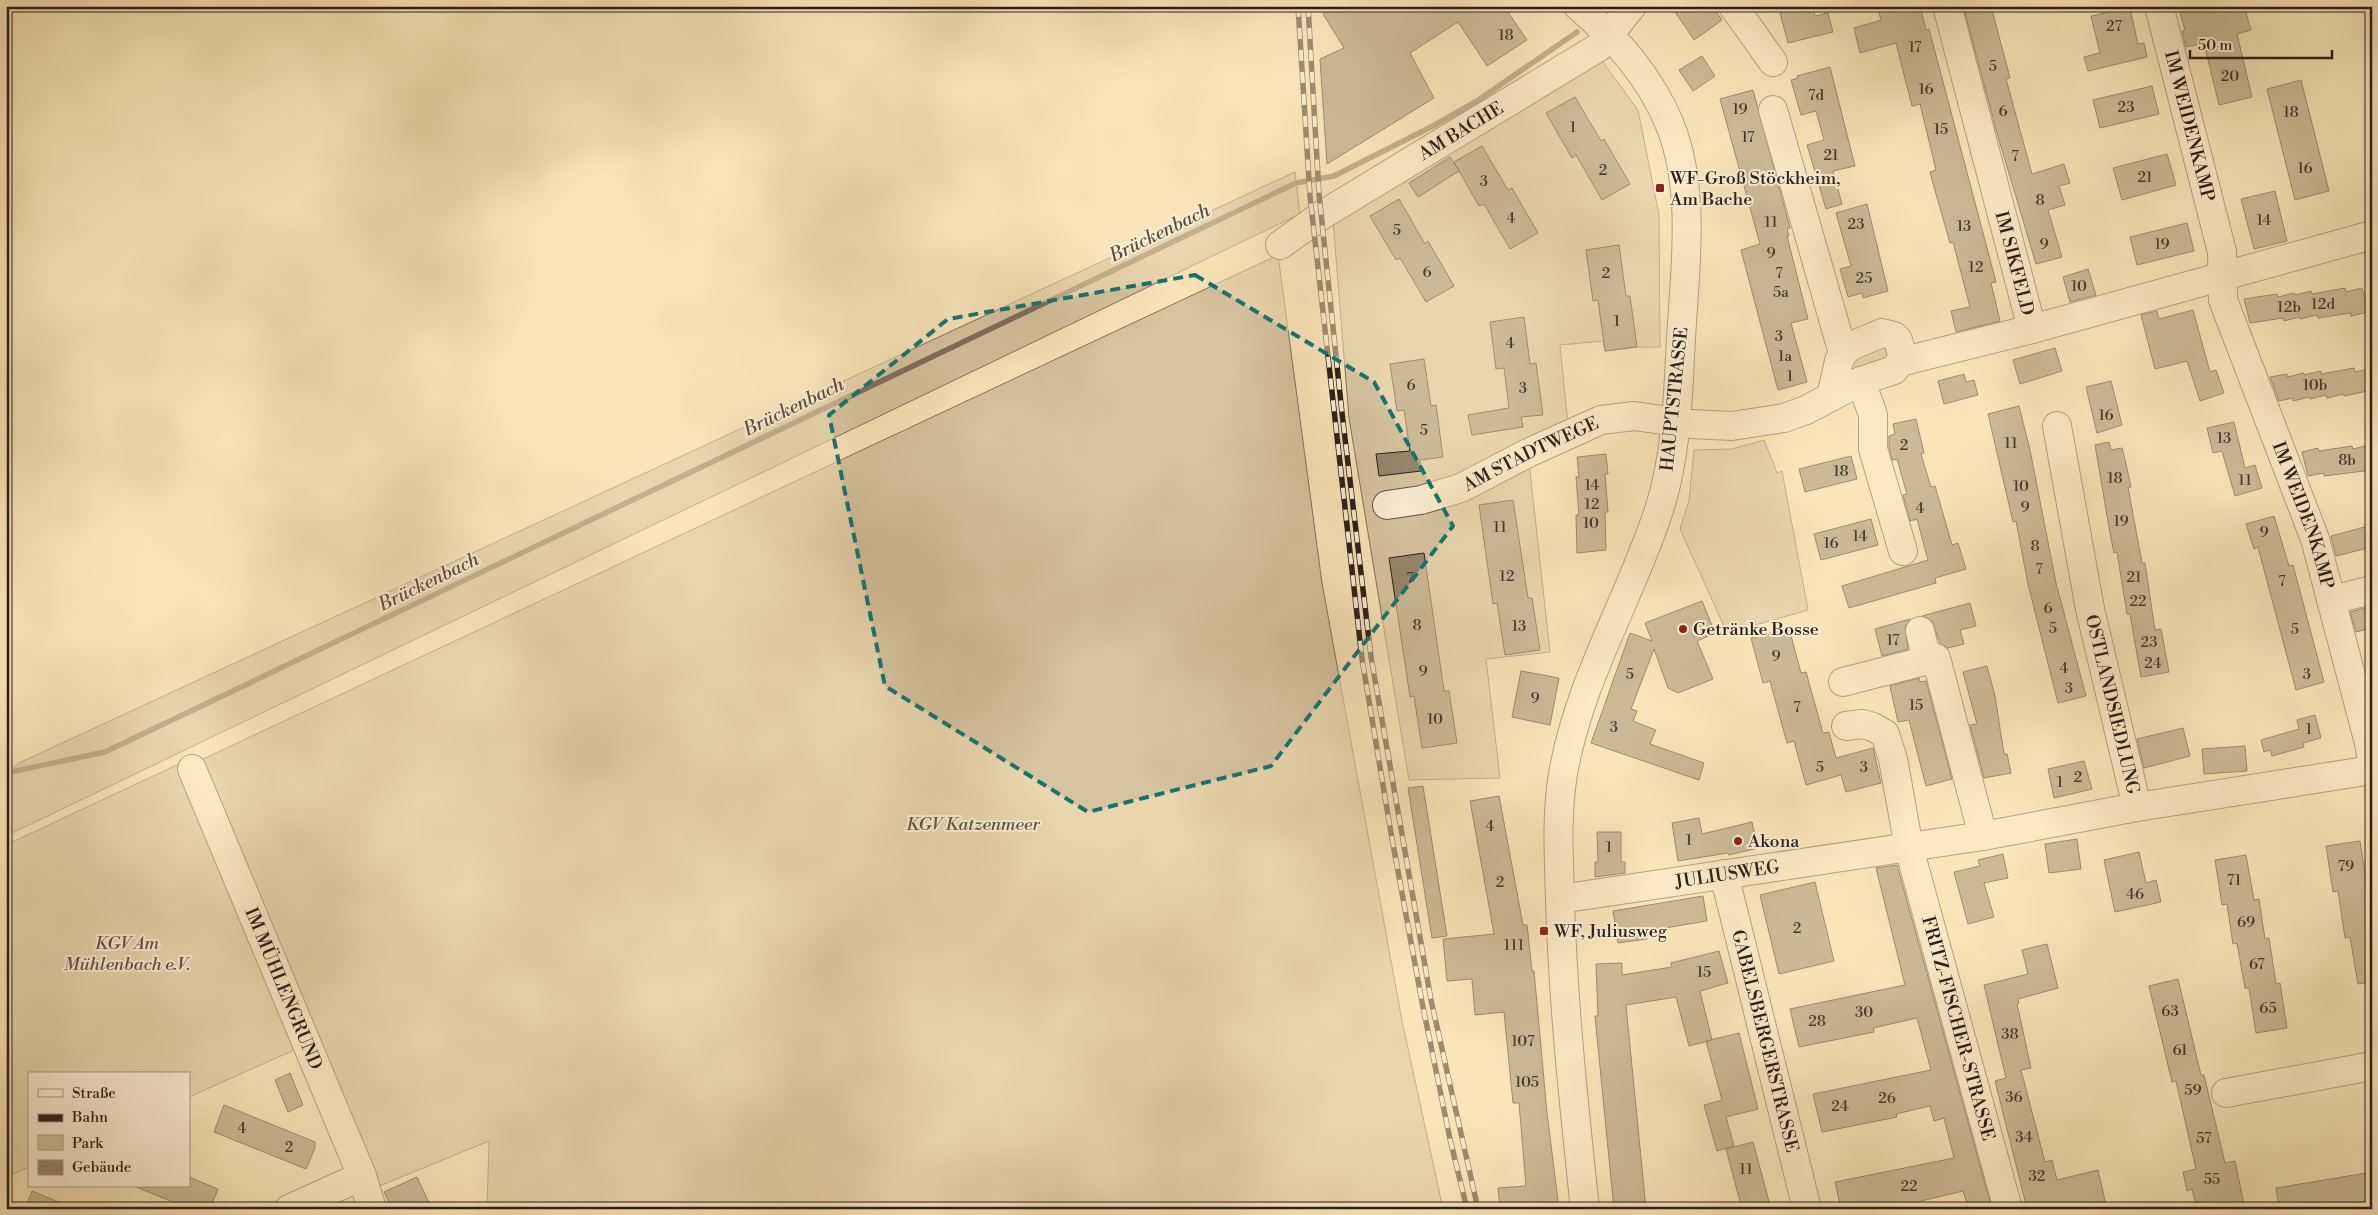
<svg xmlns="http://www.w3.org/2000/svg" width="2378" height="1215" font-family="'Libre Bodoni',serif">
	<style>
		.green { fill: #d6c39f; stroke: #80715c }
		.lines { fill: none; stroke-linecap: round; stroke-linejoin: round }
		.stream { stroke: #7c6e59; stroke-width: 5.5 }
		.building { fill: #96866d; stroke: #291f19 }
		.minor-casing { stroke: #5d5041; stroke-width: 30 }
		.minor { stroke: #fceed2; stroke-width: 28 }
		.rail-casing { stroke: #291f19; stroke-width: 5.5 }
		.rail { stroke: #fceed2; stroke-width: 4; stroke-dasharray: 11; stroke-linecap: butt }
		.marked { fill: none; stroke: #0f766e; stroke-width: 4; stroke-dasharray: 10 6; stroke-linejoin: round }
		.poi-dot { fill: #8f2418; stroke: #fceed2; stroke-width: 2 }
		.labels { text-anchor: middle; stroke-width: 4; stroke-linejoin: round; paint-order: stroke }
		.number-label { font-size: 15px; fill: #44392e }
		.street-label { font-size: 18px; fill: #291f19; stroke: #fceed2 }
		.poi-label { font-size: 18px; fill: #291f19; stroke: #fceed2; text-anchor: start }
		.park-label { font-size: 18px; font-style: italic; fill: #5d5041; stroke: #fceed2 }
		.water-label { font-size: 19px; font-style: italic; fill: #594d3e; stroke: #fceed2 }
	</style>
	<rect width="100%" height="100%" fill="#fae5ba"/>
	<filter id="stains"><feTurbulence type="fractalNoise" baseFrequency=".004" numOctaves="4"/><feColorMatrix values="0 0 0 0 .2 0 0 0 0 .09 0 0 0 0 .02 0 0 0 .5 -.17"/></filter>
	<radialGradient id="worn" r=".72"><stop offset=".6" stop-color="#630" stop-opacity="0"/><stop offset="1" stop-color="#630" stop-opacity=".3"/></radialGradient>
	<path class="green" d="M1600,58L1638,110L1659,215L1660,347H1637L1605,351L1603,341L1560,345L1569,434L1528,453L1550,652L1486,659L1500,778L1409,780L1349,418L1332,209Z
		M1295,172L1300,214L6,836V773L19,763Z
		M1278,255L1322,583L1402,1021L1443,1209H487L489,1141L377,1187L201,760Z
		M1883,341L1894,357L1858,368L1852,364L1850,354Z
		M1764,440L1777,473L1782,471L1808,610L1727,633L1680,529L1689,501L1694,450L1732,449Z
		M181,763L294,1044L292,1051L189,1097V1074H29V1167L6,1177V845Z"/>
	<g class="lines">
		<path class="stream" d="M6,773L105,752L1296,183L1334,176L1433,126L1477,101L1577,32"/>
	</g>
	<path class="building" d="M1335,6H1504L1527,40L1487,66L1458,22L1410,53L1434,98L1327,164L1320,59L1344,48L1323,14Z
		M1671,6H1712L1722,20L1694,40Z
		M1807,6H1812L1815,16L1828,13L1833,32L1788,43L1780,13Z
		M1877,6H1920L1926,30L1929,29L1996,282L1991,283L2000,321L1956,332L1951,311L1970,307L1953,242L1950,243L1934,187L1930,172L1936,170L1920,104L1912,106L1896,43L1860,53L1854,28L1881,20Z
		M1991,6L2010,78L2006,79L2032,174L2064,164L2070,183L2059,186L2065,205L2048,210L2062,257L2036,264L1997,133L1965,13Z
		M2178,6H2244L2251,30L2237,34L2252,97L2219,105L2204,43L2186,47L2182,31L2185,30Z
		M2130,8L2138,44L2144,43L2147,57L2088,71L2084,57L2100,53L2091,16Z
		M1702,56L1715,76L1693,91L1679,70Z
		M1830,67L1855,166L1833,171L1842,204L1826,209L1807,145L1824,140L1816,111L1801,115L1791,80L1798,78L1797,76Z
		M2301,80L2329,191L2295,200L2267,89Z
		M2152,86L2159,114L2100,128L2093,100Z
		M1753,90L1790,228L1787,229L1789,236H1787L1808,319L1791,323L1807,382L1778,390L1741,250L1760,244L1720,99Z
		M1575,97L1601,141L1604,139L1630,184L1602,200L1576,155L1572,158L1546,113Z
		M1482,146L1508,190L1512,188L1538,233L1510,249L1484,204L1479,206L1459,171L1418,197L1409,183L1450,157L1459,171L1454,162Z
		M2167,154L2176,185L2122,200L2113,168Z
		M2275,191L2287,241L2254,249L2241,199Z
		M1399,199L1425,244L1428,241L1454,286L1426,302L1400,258L1396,260L1370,216Z
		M1867,204L1888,291L1863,298L1862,293L1848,297L1840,269L1851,266L1836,213Z
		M2187,223L2194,251L2137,265L2130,237Z
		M1619,245L1626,296H1630L1637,347L1605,351L1598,300L1593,301L1586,250Z
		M2088,269L2096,295L2070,302L2063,277Z
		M2345,288L2346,292L2362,288L2368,312L2351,316V313L2318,318L2317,315L2300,319V317L2284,321L2283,318L2250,323L2244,299L2277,294L2278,297L2294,293L2295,295L2311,291L2312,294Z
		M2193,310L2210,372L2216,370L2224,393L2200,401L2187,361L2155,369L2141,315L2157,311L2159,319Z
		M1524,317L1530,364L1536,363L1543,415L1521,417L1523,427L1472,435L1468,415L1509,408L1504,368L1496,369L1490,322Z
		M2055,348L2062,371L2020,384L2013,360Z
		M1424,359L1431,406L1436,405L1443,457L1420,460L1421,471L1379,476L1376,454L1410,451L1404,410L1397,411L1390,364Z
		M2354,368L2355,372L2372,368V390L2344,396L2343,394L2327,398L2326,395L2310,399L2309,397L2293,401V398L2279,401L2270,377L2287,374V377L2304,373V375L2321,371V374Z
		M1964,374L1966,382L1974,380L1978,395L1944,404L1938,381Z
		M2111,381L2122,425L2097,433L2086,387Z
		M2019,406L2030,450L2056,583L2086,696L2058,703L2028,584L2016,521L2013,522L1988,414Z
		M1916,419L1924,453L1921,454L1931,487L1935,486L1952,545L1958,543L1966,569L1935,578L1936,583L1849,608L1842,586L1928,560L1917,519L1910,521L1903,495L1907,494L1897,459L1892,460L1889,447V436L1895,434L1893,424Z
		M2234,422L2245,468L2255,465L2262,488L2235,496L2222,451L2213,453L2207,428Z
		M2109,442L2111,450L2122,448L2126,464L2131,487H2128L2142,563H2145L2155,630L2161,629L2169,672L2141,677L2130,614H2127L2117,552L2114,553L2110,533L2095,445Z
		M2369,445L2372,447V470L2324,476V473L2308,476L2302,452L2318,448L2319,451L2352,446L2353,449Z
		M1606,454L1608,474H1605L1608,512H1605L1606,550L1577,553L1576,515H1579L1576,477H1579L1577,457Z
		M1851,456L1857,479L1805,492L1799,469Z
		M1513,500L1528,598H1532L1540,650L1505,655L1497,603L1493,604L1479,505Z
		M2274,516L2289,566L2293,565L2324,682L2296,690L2258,547L2254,549L2246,524Z
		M1871,519L1878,545L1821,560L1814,534Z
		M2372,525V547L2336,556L2331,536Z
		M1424,553L1444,691H1449L1457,743L1422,748L1414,696L1410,697L1389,558Z
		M1702,601L1715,633L1697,641L1713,679L1678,693L1668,688L1654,649L1631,709L1637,711L1633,721L1656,730L1650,744L1704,763L1699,780L1591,743L1630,633L1652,641L1645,623Z
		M1970,603L1976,626L1960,630L1964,644L1948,648L1940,643L1932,621L1922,616Z
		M2372,606V628L2356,632L2350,612Z
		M1910,619L1905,627L1908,649L1882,656L1875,629Z
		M1789,628L1801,673L1806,672L1823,733L1829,732L1836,758L1873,748L1881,783L1846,792L1841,775L1806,785L1794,741L1787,743L1770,681L1763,683L1751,638Z
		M1987,666L1995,696L2004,754H2007L2011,773L1984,778L1970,725L1977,724L1963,672Z
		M1521,671L1559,678L1550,725L1512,717Z
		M1919,678L1920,682L1926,681L1952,779L1926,786L1909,720L1898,722L1890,686Z
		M2315,715L2321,738L2303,743L2304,747L2272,756L2270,750L2264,752L2261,740L2299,729L2297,720Z
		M2183,728L2190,756L2144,768L2137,739Z
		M2245,746L2247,771L2204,774L2202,749Z
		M2084,761L2092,789L2054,798L2048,769Z
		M1423,786L1447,936L1432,938L1408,788Z
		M1499,796L1523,925H1527L1532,971H1534L1547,1113L1559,1209H1500L1498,1188L1526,1186L1519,1103H1513L1504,1012L1475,1015L1472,979L1447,981L1443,939L1494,934L1470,801Z
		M1699,818L1702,834L1752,822L1758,848L1729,855L1728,853L1678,861L1672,823Z
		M1597,832H1621V862H1625V873L1595,877V862H1598Z
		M2077,839L2081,869L2049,873L2045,844Z
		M2360,841L2367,887L2372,886V982L2358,984L2350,937L2345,938L2338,891L2333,892L2326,846Z
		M2139,852L2146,883L2156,880L2161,902L2115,912L2104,860Z
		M2003,854L2008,878L1984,883L1994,917L1968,924L1954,872L1980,866L1978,860Z
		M2246,855L2254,900L2259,899L2265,939L2269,938L2276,984L2280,983L2287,1028L2256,1033L2249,988H2245L2237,943L2233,944L2227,904L2222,905L2215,860Z
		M1897,865L1992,1209H1969L1963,1191L1917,1202L1918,1205L1902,1209H1890L1889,1206L1876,1209H1841L1835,1182L1954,1158L1944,1118L1934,1121L1930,1106L1896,1114L1897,1117L1822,1132L1813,1094L1931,1070L1917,1018L1873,1028L1874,1032L1799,1047L1790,1009L1905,985L1876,868Z
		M1815,882L1834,961L1779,974L1760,895Z
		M1703,896L1707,921L1659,929L1660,934L1646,936L1647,939L1618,943L1613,911Z
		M2047,944L2058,988L2018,999L2019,1003L2017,1004L2031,1068L2021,1070L2045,1162L2052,1160L2057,1180L2098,1170L2107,1209H2027L1995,1081L2006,1078L1984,985L2028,974L2022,950Z
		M1719,951L1728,983L1700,991L1712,1040L1689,1046L1676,997L1626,1005L1646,1209H1614L1595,1016H1598L1596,964L1622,963V975L1672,967L1671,963Z
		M2178,979L2201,1075H2204L2225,1163L2235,1161L2245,1209H2197L2192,1189L2187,1191L2183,1172L2196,1169L2176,1081L2172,1082L2149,986Z
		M1739,1033L1758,1109L1726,1117L1734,1146L1717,1151L1704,1105L1722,1100L1706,1041Z
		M290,1073L303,1105L288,1112L275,1080Z
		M224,1105L315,1142V1148L306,1169L214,1132Z
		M1753,1142L1771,1209H1742L1726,1149Z
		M2372,1172V1207L2279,1209L2276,1188Z
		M189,1177L218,1189L210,1209H190L136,1187L189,1186Z
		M417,1177L432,1209H392L384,1192Z
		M32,1191L73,1208V1209H25Z"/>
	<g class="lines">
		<defs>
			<g id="minor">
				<path d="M1578,6C1617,40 1650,76 1670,125C1696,189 1685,271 1681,338C1678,395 1677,452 1660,507C1631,597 1579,680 1563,774C1556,816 1559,858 1560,900C1563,1004 1574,1106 1585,1209"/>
				<path d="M1733,6L1773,62"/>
				<path id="s1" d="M1947,6L2032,329L2372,235"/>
				<path id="s2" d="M2159,6L2222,252L2223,300L2315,539L2369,743L2372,761"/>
				<path d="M1773,110L1843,353"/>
				<path id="s3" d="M1280,245L1322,215L1599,47L1632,6"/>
				<path d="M1900,362L2032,329"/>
				<path d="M1861,381L1873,415V449L1903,551"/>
				<path id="s4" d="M2057,426L2090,609L2137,807"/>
				<path id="s5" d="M1387,505L1421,500L1461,488L1528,453L1601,420L1634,416L1691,424L1732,426L1784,418L1806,410L1861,381L1894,370L1900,362L1902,354L1898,340L1894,336L1882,333L1851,346L1843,353L1839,361L1831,396"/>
				<path d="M2331,600L2372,590"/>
				<path d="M1920,631L1927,660"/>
				<path d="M1843,682L1936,658L1983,836"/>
				<path id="s6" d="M1846,726L1863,724L1873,727L1885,734L1893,759L1909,848L2008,1209"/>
				<path id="s7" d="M192,769L362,1176L372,1209"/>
				<path id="s8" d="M1724,874L1807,1209"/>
				<path id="s9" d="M1560,899L1983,836L2137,807L2372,770"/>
				<path d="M2226,1093L2372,1066"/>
				<path d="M289,1209L362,1176"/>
			</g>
		</defs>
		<use href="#minor" class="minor-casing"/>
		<use href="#minor" class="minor"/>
		<defs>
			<path id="rail" d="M1298,6L1310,196L1362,659L1391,833L1422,1002L1450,1139L1467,1209
				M1308,6L1319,194L1342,413L1371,657L1431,1000L1478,1209"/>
		</defs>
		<use href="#rail" class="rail-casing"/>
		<use href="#rail" class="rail"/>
	</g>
	<path d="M0 0H2378V1215H0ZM1195,275L1374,382L1453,526L1271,766L1088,812L885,686L829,415L948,319Z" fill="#fae5ba" fill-opacity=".55" fill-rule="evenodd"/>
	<path class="marked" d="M1195,275L1374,382L1453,526L1271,766L1088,812L885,686L829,415L948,319Z"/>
	<g class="poi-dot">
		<rect x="1655" y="183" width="10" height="10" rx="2.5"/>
		<circle cx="1683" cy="629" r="5"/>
		<circle cx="1738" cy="841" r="5"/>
		<rect x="1539" y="926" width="10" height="10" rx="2.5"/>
	</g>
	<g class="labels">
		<g class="number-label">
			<text x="2114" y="31">27</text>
			<text x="1506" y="40">18</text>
			<text x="1915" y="52">17</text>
			<text x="1993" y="71">5</text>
			<text x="2230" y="81">20</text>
			<text x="1926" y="94">16</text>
			<text x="1816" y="100">7d</text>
			<text x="2126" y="112">23</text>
			<text x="1740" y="114">19</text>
			<text x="2003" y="116">6</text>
			<text x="2291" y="117">18</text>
			<text x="1573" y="132">1</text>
			<text x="1941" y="134">15</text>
			<text x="1748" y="142">17</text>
			<text x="1831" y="160">21</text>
			<text x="2015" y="161">7</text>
			<text x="2305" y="173">16</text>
			<text x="1603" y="175">2</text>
			<text x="2145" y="182">21</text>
			<text x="1484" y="186">3</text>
			<text x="2040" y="205">8</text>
			<text x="1511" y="223">4</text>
			<text x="2264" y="225">14</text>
			<text x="1771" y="227">11</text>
			<text x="1856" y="229">23</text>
			<text x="1964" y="231">13</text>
			<text x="1397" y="235">5</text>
			<text x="2044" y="249">9</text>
			<text x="2162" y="249">19</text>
			<text x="1771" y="258">9</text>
			<text x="1976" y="272">12</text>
			<text x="1427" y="277">6</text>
			<text x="1606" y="278">2</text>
			<text x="1779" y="278">7</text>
			<text x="1864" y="283">25</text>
			<text x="2079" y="291">10</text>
			<text x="1781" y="297">5a</text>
			<text x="2323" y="309">12d</text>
			<text x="2289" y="312">12b</text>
			<text x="1617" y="326">1</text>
			<text x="1779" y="341">3</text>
			<text x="1510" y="348">4</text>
			<text x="1785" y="361">1a</text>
			<text x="1790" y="381">1</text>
			<text x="1411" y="390">6</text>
			<text x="2315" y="390">10b</text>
			<text x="1523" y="393">3</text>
			<text x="2106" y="420">16</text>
			<text x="1424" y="435">5</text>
			<text x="2224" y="443">13</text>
			<text x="2011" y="448">11</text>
			<text x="1904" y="450">2</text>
			<text x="2347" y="465">8b</text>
			<text x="1841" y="476">18</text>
			<text x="2115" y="483">18</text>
			<text x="2245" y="485">11</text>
			<text x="1592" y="490">14</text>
			<text x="2021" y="491">10</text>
			<text x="1592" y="509">12</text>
			<text x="2025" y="512">9</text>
			<text x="1920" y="513">4</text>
			<text x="2121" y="526">19</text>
			<text x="1591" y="528">10</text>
			<text x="1500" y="532">11</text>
			<text x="2264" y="537">9</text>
			<text x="1860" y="541">14</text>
			<text x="1831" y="548">16</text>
			<text x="2035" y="551">8</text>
			<text x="2039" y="574">7</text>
			<text x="1507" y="581">12</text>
			<text x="2134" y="582">21</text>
			<text x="1410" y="583">7</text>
			<text x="2282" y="586">7</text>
			<text x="2138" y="606">22</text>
			<text x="2048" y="613">6</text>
			<text x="1417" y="630">8</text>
			<text x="1519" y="631">13</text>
			<text x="2053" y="633">5</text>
			<text x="2295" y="634">5</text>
			<text x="1893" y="645">17</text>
			<text x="2149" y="647">23</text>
			<text x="1776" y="661">9</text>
			<text x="2153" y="668">24</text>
			<text x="2064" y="673">4</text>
			<text x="1423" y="676">9</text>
			<text x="1630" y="679">5</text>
			<text x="2307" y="679">3</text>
			<text x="2069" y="693">3</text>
			<text x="1535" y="703">9</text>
			<text x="1916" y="710">15</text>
			<text x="1797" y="712">7</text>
			<text x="1435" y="724">10</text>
			<text x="1614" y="732">3</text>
			<text x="2309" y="734">1</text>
			<text x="1820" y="772">5</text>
			<text x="1864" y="772">3</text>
			<text x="2078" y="782">2</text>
			<text x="2060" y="787">1</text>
			<text x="1490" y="831">4</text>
			<text x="1689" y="845">1</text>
			<text x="1609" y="852">1</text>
			<text x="2346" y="871">79</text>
			<text x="2234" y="885">71</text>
			<text x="1500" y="887">2</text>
			<text x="2135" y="899">46</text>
			<text x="2246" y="927">69</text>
			<text x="1797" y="933">2</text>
			<text x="1514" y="950">111</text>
			<text x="2257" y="969">67</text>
			<text x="1704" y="977">15</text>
			<text x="2268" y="1013">65</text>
			<text x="2170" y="1016">63</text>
			<text x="1864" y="1017">30</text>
			<text x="1817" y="1026">28</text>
			<text x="2010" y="1039">38</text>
			<text x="1523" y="1046">107</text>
			<text x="2180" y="1055">61</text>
			<text x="1527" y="1087">105</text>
			<text x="2193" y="1095">59</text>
			<text x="2014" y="1102">36</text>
			<text x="1887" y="1103">26</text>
			<text x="1840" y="1111">24</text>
			<text x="242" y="1133">4</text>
			<text x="2024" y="1142">34</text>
			<text x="2204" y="1143">57</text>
			<text x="289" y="1152">2</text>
			<text x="1746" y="1174">11</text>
			<text x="2037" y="1181">32</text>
			<text x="2212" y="1184">55</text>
			<text x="1909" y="1191">22</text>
		</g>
		<g class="street-label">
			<text dy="6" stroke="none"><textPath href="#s2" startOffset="124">IM WEIDENKAMP</textPath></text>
			<text dy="6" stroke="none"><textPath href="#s3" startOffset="214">AM BACHE</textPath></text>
			<text dy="6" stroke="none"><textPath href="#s1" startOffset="266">IM SIKFELD</textPath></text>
			<text transform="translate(1674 399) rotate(-84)" y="6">HAUPTSTRASSE</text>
			<text dy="6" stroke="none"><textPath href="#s5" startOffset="154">AM STADTWEGE</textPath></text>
			<text dy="6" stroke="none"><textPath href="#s2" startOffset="532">IM WEIDENKAMP</textPath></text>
			<text dy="6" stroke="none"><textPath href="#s4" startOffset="284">OSTLANDSIEDLUNG</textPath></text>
			<text dy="6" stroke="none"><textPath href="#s9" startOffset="169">JULIUSWEG</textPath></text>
			<text dy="6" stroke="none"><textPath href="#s7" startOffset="238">IM MÜHLENGRUND</textPath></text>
			<text dy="6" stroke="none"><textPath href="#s6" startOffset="345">FRITZ-FISCHER-STRASSE</textPath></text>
			<text dy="6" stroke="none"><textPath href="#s8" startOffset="172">GABELSBERGERSTRASSE</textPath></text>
		</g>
		<g class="poi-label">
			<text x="1670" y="184">WF-Groß Stöckheim,<tspan x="1670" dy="21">Am Bache</tspan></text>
			<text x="1693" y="635">Getränke Bosse</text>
			<text x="1748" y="847">Akona</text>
			<text x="1554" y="937">WF, Juliusweg</text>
		</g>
		<g class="park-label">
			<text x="973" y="830">KGV Katzenmeer</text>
			<text x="127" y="949">KGV Am<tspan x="127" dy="21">Mühlenbach e.V.</tspan></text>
		</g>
		<g class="water-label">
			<text transform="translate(1159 232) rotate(-26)" y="7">Brückenbach</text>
			<text transform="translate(793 406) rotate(-26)" y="7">Brückenbach</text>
			<text transform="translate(428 581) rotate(-26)" y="7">Brückenbach</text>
		</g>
	</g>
	<rect width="2378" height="1215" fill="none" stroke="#fae5ba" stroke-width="25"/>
	<rect x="8" y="8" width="2363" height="1200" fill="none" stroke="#291f19" stroke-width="2.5"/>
	<rect x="12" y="12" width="2353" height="1190" fill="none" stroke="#291f19"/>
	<rect x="28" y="1072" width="162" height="115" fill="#fceed2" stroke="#a89b88"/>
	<rect x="38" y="1089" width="25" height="8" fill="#fceed2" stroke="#a89b88"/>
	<text x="72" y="1098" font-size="15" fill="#291f19">Straße</text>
	<rect x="38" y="1114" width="25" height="8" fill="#291f19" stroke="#a89b88"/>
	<text x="72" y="1122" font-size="15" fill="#291f19">Bahn</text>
	<rect x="38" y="1135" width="25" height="15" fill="#d6c39f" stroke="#a89b88"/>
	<text x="72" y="1148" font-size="15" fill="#291f19">Park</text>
	<rect x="38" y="1160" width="25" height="15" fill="#96866d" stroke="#a89b88"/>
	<text x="72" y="1172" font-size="15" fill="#291f19">Gebäude</text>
	<path d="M2190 50v8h142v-8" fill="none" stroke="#291f19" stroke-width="2.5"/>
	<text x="2198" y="50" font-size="15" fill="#291f19" stroke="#fceed2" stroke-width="4" paint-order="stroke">50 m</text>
	<rect width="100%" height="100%" filter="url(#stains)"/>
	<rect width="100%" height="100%" fill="url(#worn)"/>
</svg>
